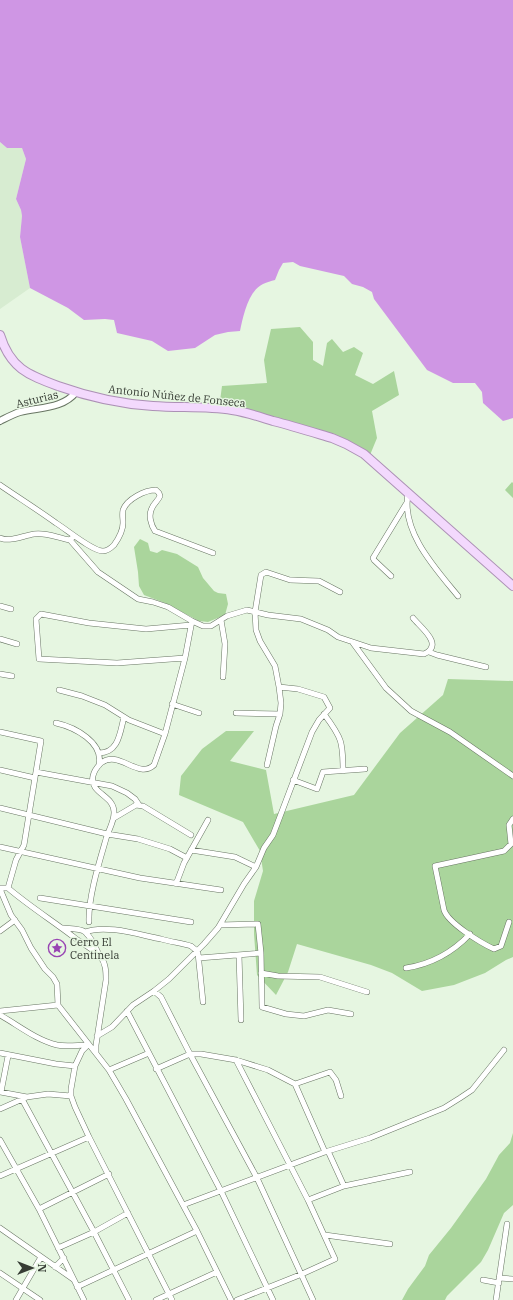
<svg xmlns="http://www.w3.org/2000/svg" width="513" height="1300" font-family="'IBM Plex Serif',serif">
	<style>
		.built { fill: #d7ecd1 }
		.green { fill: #aad59c }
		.water { fill: #cf96e4 }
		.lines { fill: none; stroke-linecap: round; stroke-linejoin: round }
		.minor-casing { stroke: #687563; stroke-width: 6 }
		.tertiary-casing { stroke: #687563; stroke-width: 8 }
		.primary-casing { stroke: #ac91b5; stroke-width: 10 }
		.minor { stroke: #fff; stroke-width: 5 }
		.tertiary { stroke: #fff; stroke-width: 6 }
		.primary { stroke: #f3d9fd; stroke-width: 8 }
		.labels { text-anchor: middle; stroke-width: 3; stroke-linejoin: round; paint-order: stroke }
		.street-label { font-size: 11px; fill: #363c34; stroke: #e6f6e1 }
		.poi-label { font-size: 11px; fill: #363c34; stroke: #e6f6e1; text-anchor: start }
	</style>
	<rect width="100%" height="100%" fill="#e6f6e1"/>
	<path class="built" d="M0,142L7,148H22L26,159L16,199L21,210L22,216L20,237L30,288L0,309Z"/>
	<path class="green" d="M300,327L313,342V360L323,366L327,343L332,339L343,352L354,347L363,353L355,375L373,384L394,371L399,395L372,411L377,438L370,455L267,416L220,401L222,386L267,383L264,360L271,329Z
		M512,482L513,483V498L505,490Z
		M140,539L148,543L150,551L157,553L162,550L177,554L198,567L203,578L214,591L218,593L226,594L228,604L225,615L208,622L199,621L165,603L144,595L139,586L138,572L134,547Z
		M448,679L513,681V957L506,960L485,973L454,985L422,991L392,973L371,965L297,944L288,972L276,995L257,975L254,934V901L263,871L260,851L243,822L179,795L181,776L202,749L226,731H254L230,761L266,770L274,814L354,795L400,733L443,695Z
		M513,1133V1205L504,1213L488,1250L481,1262L447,1296L445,1300H402L408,1289L425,1266L429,1255L451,1228L486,1179L499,1155L510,1143Z"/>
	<path class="water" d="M0,0H513V418L503,421L483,403L482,392L475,383H453L427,370L374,299L372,292L363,287L352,284L344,276L300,266L293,262L283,263L279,270L275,280C271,281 267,282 263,284C248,291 243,317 240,331L228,332L215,335L195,348L168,351L152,341L117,333L114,320L105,319L84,320L68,308L30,288L20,237L22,216L21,210L16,199L26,159L22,148H7L0,142Z"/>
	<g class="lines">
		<defs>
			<path id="minor" d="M0,485C19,498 38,510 56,523C66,529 92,551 103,551C108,551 111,548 114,545C119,538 123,531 123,523C123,518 122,515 123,510C127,499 145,490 156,490L159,493L160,496C158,501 154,503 152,508C148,515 151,525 155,531L213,553
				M408,494C401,532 436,569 458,596
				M0,538C11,542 22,536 34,534C47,532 57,538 70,540L72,538
				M70,540L98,572L138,599L153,602L168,607L192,621L203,626H211L227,616L247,610L268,615L301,619L328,630L338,637L371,648L424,654C445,645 420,627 413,618
				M391,576L374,560L373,558L406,504
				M0,606L11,609
				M221,620L225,644L223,677
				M0,639L17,644
				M353,643L386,688L411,711L450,732L513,776
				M429,652L437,655L486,667
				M185,658L117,663L39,659L36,619L41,614L89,623L146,629L191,625
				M0,674L12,676
				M59,690L82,696L105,705L129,720L165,734
				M172,704L199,713
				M236,713L280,714
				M324,714C342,738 343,742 343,771
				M56,723C74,727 104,742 99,765
				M0,732L41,741L24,845L16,860L8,888
				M99,753C119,753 120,732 124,717
				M267,765L276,726L280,714L281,703L279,687L275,666L260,641L256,630L255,612L261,575L266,572L290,580L319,581L340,592
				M0,770L35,778
				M36,772L112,786L127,793L135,799L139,805
				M293,780L317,789L323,772L365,769
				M0,808L107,834L138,839L170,849L187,858
				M114,818L136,805L143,806L191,835
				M0,847L140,878L221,890
				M191,850L235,857L256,867
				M176,884L184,863L208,820
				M0,888H8C29,906 53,921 75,938C83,944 93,949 100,956C106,963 106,972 106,980L96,1045V1053
				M0,889L11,915L22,930L31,948L45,969L53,977L57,984L58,1005L109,1070L126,1099L197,1231L231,1300
				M40,898L191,922
				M89,922C88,898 99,863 106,839C108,831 114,822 114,813C115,795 89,794 93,776C94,771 97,767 101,763C119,749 138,780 154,765L165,734L185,658L192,621
				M509,922L501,946L494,949C481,943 448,923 444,910L435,866L504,851L511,844L509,825L513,819
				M220,925L258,924L261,953L262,1007L286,1014L304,1016L328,1010L351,1014
				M63,928C69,929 80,928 85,932C92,938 96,948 99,955
				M0,931L15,920
				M85,932C106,924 140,935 161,939C171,942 182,943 191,946L197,951L198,953L203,1002
				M239,955L241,1020
				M199,958L261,953
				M406,968C432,964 452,953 470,934
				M261,973L278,976L320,977L367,992
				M154,991L161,997L190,1054L257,1178L313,1300
				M0,1011L58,1005
				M127,1011L221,1191L273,1300
				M0,1015C18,1025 36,1040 57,1045C67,1047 78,1045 88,1045
				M97,1036L112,1027L133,1005L154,991L169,979L204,944L218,928L244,884L256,867L264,848L273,835L312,732L319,720L330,708L324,697L298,689L279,687
				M88,1045L82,1051L75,1066L71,1089V1096L75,1107L89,1137L172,1300
				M0,1053L56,1064L75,1066
				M236,1060L308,1200L335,1259L302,1274L237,1300
				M156,1069L190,1054H201L236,1060L268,1070L295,1084L325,1152
				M109,1070L149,1053
				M295,1084L330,1072L336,1080L341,1096
				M0,1092L27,1097
				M1,1092L8,1056
				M22,1099L94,1232L129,1300
				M0,1109L27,1097L48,1094L71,1096
				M0,1140L39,1209L84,1300
				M328,1151L344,1186
				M0,1176L89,1137
				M308,1200L344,1186L410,1172
				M183,1205L325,1152L370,1138L444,1108L460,1098L472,1090L504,1050
				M39,1209L109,1174
				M0,1228L73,1279
				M325,1235L390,1244
				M58,1248L94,1232L128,1213
				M55,1267L64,1258
				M0,1273L40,1300
				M499,1278L513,1279
				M483,1280L499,1283
				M77,1287L197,1231
				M16,1300L41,1257
				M156,1300L217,1272
				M496,1300L507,1224"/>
			<path id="tertiary" d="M0,421C6,418 13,414 20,412C39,407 63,409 76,392"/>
			<path id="primary" d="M0,335C10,368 28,375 58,386C89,397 121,404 153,406C179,408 206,406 232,410C246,412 260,417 273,421C293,426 312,432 332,438L346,444L364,454L513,586"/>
		</defs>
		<use href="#minor" class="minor-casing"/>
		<use href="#tertiary" class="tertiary-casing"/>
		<use href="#primary" class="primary-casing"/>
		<use href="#minor" class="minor"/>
		<use href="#tertiary" class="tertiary"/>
		<use href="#primary" class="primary"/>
	</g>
	<defs>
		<symbol id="sight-ring" viewBox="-11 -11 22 22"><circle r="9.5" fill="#e6f6e1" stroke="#9845b3" stroke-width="1.5"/><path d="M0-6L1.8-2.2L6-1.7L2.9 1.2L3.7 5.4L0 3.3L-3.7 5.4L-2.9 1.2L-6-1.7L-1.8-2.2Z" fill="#9845b3"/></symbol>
	</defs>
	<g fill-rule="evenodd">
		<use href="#sight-ring" x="47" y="938" width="20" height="20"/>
	</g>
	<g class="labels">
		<g class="street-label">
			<text transform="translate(177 396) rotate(6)" y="4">Antonio Núñez de Fonseca</text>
			<text transform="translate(37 399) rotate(-14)" y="4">Asturias</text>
		</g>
		<g class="poi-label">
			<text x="70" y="946">Cerro El<tspan x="70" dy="13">Centinela</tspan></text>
		</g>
	</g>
	<g transform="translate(32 1268) rotate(90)" stroke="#e6f6e1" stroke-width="3" paint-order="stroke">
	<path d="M0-3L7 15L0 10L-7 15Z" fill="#363c34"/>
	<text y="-6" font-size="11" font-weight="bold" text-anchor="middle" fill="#363c34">N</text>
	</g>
</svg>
